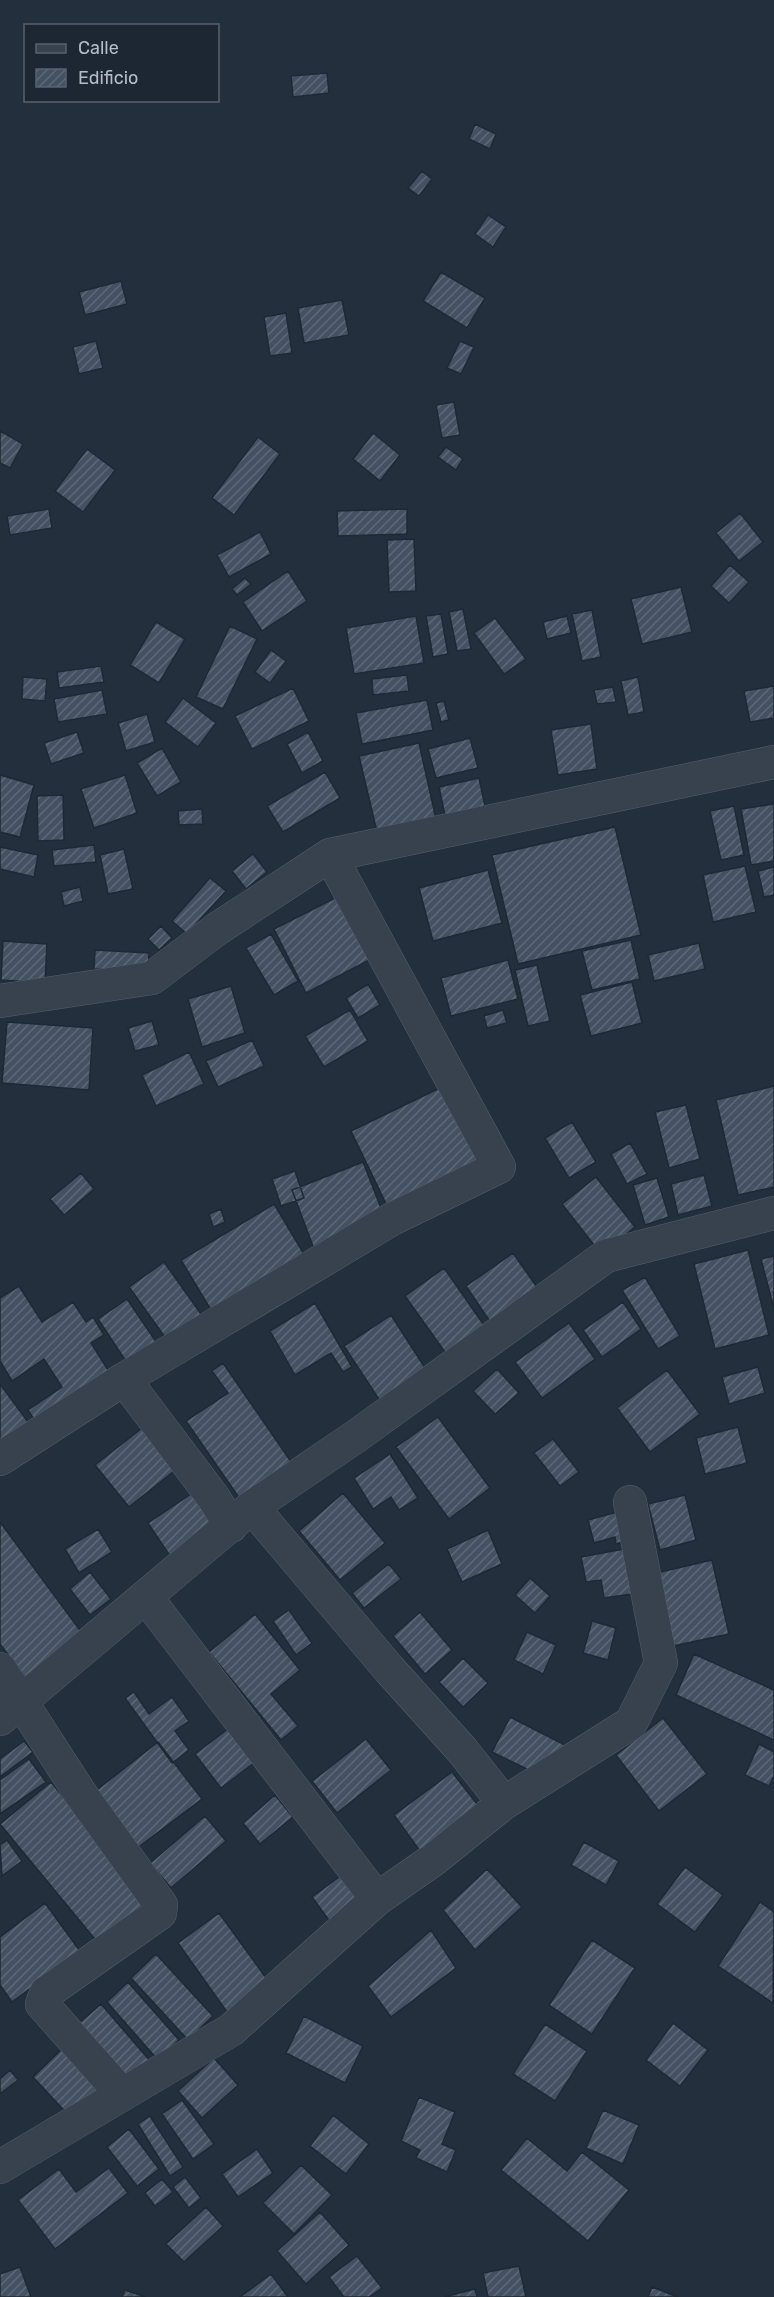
<svg xmlns="http://www.w3.org/2000/svg" width="774" height="2297" font-family="Rubik,sans-serif">
	<style>
		.building { fill: url(#building-hatch); stroke: #1f2835; stroke-width: 1.5 }
		.lines { fill: none; stroke-linecap: round; stroke-linejoin: round }
		.minor-casing { stroke: #565f6c; stroke-width: 34 }
		.minor { stroke: #38414e; stroke-width: 33 }
	</style>
	<defs>
		<pattern id="building-hatch" width="6" height="6" patternUnits="userSpaceOnUse" patternTransform="scale(1.5)"><rect width="6" height="6" fill="#455162"/><path d="M-1 1l2-2M0 6l6-6M5 7l2-2" fill="none" stroke="#5d6877"/></pattern>
	</defs>
	<rect width="100%" height="100%" fill="#242f3e"/>
	<path class="building" d="M327,73L329,93L293,97L291,76Z
		M475,124L496,134L490,149L469,139Z
		M422,171L432,179L419,196L408,188Z
		M488,215L506,227L493,247L475,234Z
		M441,272L485,298L467,328L423,301Z
		M121,281L127,304L85,315L79,292Z
		M342,300L349,335L304,343L298,308Z
		M286,313L292,353L270,356L264,317Z
		M96,341L103,368L79,374L73,347Z
		M460,341L474,347L461,374L447,368Z
		M454,402L460,435L442,438L436,405Z
		M0,431L23,444L10,468L0,463Z
		M373,433L400,455L380,481L353,459Z
		M258,437L280,454L234,515L212,498Z
		M446,447L463,459L456,470L438,457Z
		M87,449L115,470L83,512L55,491Z
		M49,509L52,528L10,535L7,516Z
		M407,509V534L338,536L337,511Z
		M740,513L763,542L739,561L716,533Z
		M260,532L271,554L229,577L217,555Z
		M414,539L416,591L389,592L387,540Z
		M730,565L749,582L729,603L711,586Z
		M288,571L307,601L262,631L243,602Z
		M245,578L251,584L237,595L232,589Z
		M681,587L692,632L642,644L631,599Z
		M463,609L471,649L457,651L449,612Z
		M592,610L601,657L582,661L572,614Z
		M441,614L448,654L433,657L426,616Z
		M416,616L424,663L354,674L346,628Z
		M567,616L571,633L547,639L543,622Z
		M495,618L526,659L504,674L474,633Z
		M156,622L185,639L159,683L130,665Z
		M230,626L257,639L223,709L196,697Z
		M271,650L286,661L270,683L255,672Z
		M101,666L104,682L59,688L57,672Z
		M407,675L409,691L373,695L372,679Z
		M23,677L47,679L45,701L22,699Z
		M638,677L644,712L628,715L621,681Z
		M774,686V718L750,722L744,691Z
		M613,687L616,702L597,704L594,690Z
		M293,688L309,721L252,749L235,716Z
		M102,690L107,714L58,722L54,699Z
		M183,698L216,723L198,747L165,722Z
		M427,700L433,730L362,744L356,713Z
		M444,701L449,720L441,722L436,703Z
		M147,714L155,742L126,751L118,723Z
		M591,724L597,769L558,775L551,730Z
		M77,732L84,753L51,764L44,743Z
		M308,732L323,761L302,773L287,744Z
		M470,738L478,768L436,778L428,749Z
		M419,743L436,819L377,832L359,756Z
		M162,748L181,782L157,796L137,763Z
		M325,772L340,798L283,832L267,806Z
		M0,775L34,785L20,837L0,832Z
		M125,775L137,813L94,828L81,789Z
		M479,778L485,806L445,816L439,787Z
		M63,795L64,840L38,841L37,796Z
		M774,804V861L751,865L741,809Z
		M734,806L744,855L721,860L710,811Z
		M202,809L203,824L179,825L178,811Z
		M615,827L641,935L518,964L492,855Z
		M94,845L96,862L54,866L52,850Z
		M0,847L38,855L34,877L0,869Z
		M124,849L133,889L108,894L100,855Z
		M253,854L267,872L246,889L232,871Z
		M745,866L756,912L713,922L703,875Z
		M774,867V895L764,897L758,871Z
		M488,870L502,923L433,941L419,888Z
		M210,878L226,891L187,934L172,921Z
		M80,887L83,901L64,906L61,892Z
		M345,893L377,956L306,993L274,929Z
		M161,926L172,938L159,950L148,939Z
		M271,934L298,981L274,995L246,948Z
		M631,940L640,979L592,990L582,951Z
		M3,941L47,944L45,983L1,980Z
		M699,943L705,969L654,981L648,955Z
		M95,950L149,953L148,972L94,969Z
		M508,960L518,999L451,1016L441,978Z
		M537,965L550,1021L528,1026L515,970Z
		M632,982L642,1023L591,1036L580,995Z
		M368,984L380,1005L358,1018L346,998Z
		M231,986L245,1033L202,1047L188,999Z
		M350,1010L368,1041L324,1067L305,1036Z
		M503,1010L507,1023L487,1028L484,1016Z
		M152,1021L159,1045L135,1051L128,1028Z
		M7,1022L93,1028L89,1090L2,1083Z
		M252,1040L264,1066L218,1087L206,1061Z
		M189,1052L204,1084L156,1106L142,1075Z
		M448,1084L486,1163L389,1210L351,1131Z
		M774,1086V1187L738,1195L716,1100Z
		M686,1105L700,1159L669,1168L655,1112Z
		M572,1122L596,1162L569,1178L545,1138Z
		M630,1143L647,1174L627,1184L611,1154Z
		M363,1162L386,1221L314,1249L292,1190Z
		M295,1171L304,1198L281,1206L272,1179Z
		M81,1173L94,1189L64,1215L50,1199Z
		M704,1175L712,1206L678,1215L671,1184Z
		M596,1177L635,1227L601,1254L562,1204Z
		M657,1178L669,1217L645,1225L633,1185Z
		M274,1204L310,1264L217,1320L181,1260Z
		M221,1209L225,1222L213,1227L209,1214Z
		M748,1250L769,1335L715,1349L694,1264Z
		M513,1253L541,1293L493,1326L466,1286Z
		M774,1256V1309L761,1259Z
		M164,1262L201,1314L167,1340L129,1287Z
		M444,1268L486,1328L447,1355L405,1296Z
		M645,1277L680,1336L658,1349L622,1290Z
		M19,1286L42,1322L73,1302L86,1322L93,1317L104,1335L91,1343L110,1373L35,1421L28,1410L62,1387L44,1359L12,1381L0,1361V1298Z
		M127,1299L163,1352L133,1372L98,1319Z
		M623,1302L641,1329L602,1357L583,1330Z
		M315,1303L352,1367L343,1372L331,1353L295,1375L270,1331Z
		M391,1315L429,1374L382,1404L344,1346Z
		M569,1323L595,1359L542,1398L515,1362Z
		M223,1363L296,1469L244,1505L186,1421L228,1393L212,1371Z
		M758,1367L765,1393L729,1404L722,1377Z
		M497,1369L519,1393L495,1414L473,1391Z
		M667,1370L700,1414L650,1452L617,1408Z
		M0,1384L31,1426L0,1450Z
		M438,1417L490,1488L449,1519L396,1447Z
		M151,1421L184,1463L129,1507L95,1465Z
		M738,1427L747,1463L705,1474L696,1438Z
		M553,1439L579,1472L560,1486L534,1453Z
		M390,1454L418,1498L399,1510L391,1497L373,1509L354,1478Z
		M197,1490L223,1529L174,1562L148,1523Z
		M343,1493L385,1543L340,1580L299,1531Z
		M685,1495L696,1540L660,1550L648,1504Z
		M617,1512L625,1541L616,1544L615,1537L594,1543L588,1520Z
		M0,1522L85,1637L27,1680L0,1644Z
		M98,1529L112,1552L79,1573L65,1549Z
		M488,1530L502,1564L462,1582L447,1549Z
		M624,1549L632,1594L604,1598L601,1580L586,1582L581,1557Z
		M712,1560L729,1634L673,1646L656,1573Z
		M389,1564L401,1579L364,1608L352,1593Z
		M90,1572L111,1599L90,1615L70,1589Z
		M530,1578L550,1596L535,1613L515,1595Z
		M289,1610L312,1643L296,1655L273,1621Z
		M420,1612L452,1650L425,1674L393,1636Z
		M255,1614L300,1670L271,1694L298,1726L281,1740L209,1652Z
		M592,1621L616,1628L608,1660L583,1653Z
		M527,1632L556,1645L543,1674L514,1660Z
		M694,1654L774,1690V1740L676,1695Z
		M463,1658L488,1683L463,1707L439,1682Z
		M134,1692L149,1714L172,1697L189,1721L175,1731L189,1750L172,1763L125,1698Z
		M510,1717L569,1747L533,1772L492,1752Z
		M663,1718L707,1774L659,1811L616,1755Z
		M237,1722L263,1756L221,1788L195,1754Z
		M366,1739L391,1770L337,1813L312,1781Z
		M24,1741L33,1752L0,1777V1759Z
		M158,1742L202,1799L132,1852L89,1796Z
		M759,1744L774,1752V1776L769,1786L745,1775Z
		M29,1759L46,1782L0,1814V1780Z
		M452,1772L484,1813L425,1858L394,1815Z
		M51,1782L154,1908L103,1949L0,1824Z
		M275,1795L293,1817L260,1844L243,1823Z
		M205,1816L226,1841L171,1888L150,1863Z
		M7,1840L22,1861L2,1876L0,1845Z
		M584,1842L619,1861L606,1885L571,1865Z
		M685,1867L723,1895L695,1932L657,1904Z
		M487,1869L522,1907L475,1950L443,1910Z
		M343,1874L364,1903L333,1926L312,1897Z
		M760,1902L774,1912L773,2003L718,1966Z
		M45,1903L80,1951L12,2002L0,1985V1937Z
		M219,1913L269,1982L227,2012L178,1943Z
		M431,1930L456,1968L391,2017L368,1986Z
		M592,1940L635,1968L592,2034L549,2005Z
		M156,1954L213,2016L188,2040L131,1978Z
		M128,1982L179,2040L157,2059L107,2002Z
		M101,2004L151,2062L127,2082L78,2024Z
		M304,2016L363,2046L345,2083L286,2053Z
		M673,2023L708,2050L680,2086L646,2060Z
		M545,2024L587,2051L555,2101L513,2074Z
		M64,2047L105,2090L73,2120L33,2077Z
		M214,2058L238,2085L202,2118L178,2091Z
		M10,2070L18,2080L0,2094V2079Z
		M419,2097L455,2112L442,2144L456,2150L447,2172L416,2158L420,2150L401,2141Z
		M182,2100L214,2144L193,2159L162,2114Z
		M603,2110L639,2125L623,2164L586,2148Z
		M333,2115L369,2144L346,2174L310,2146Z
		M150,2116L183,2167L170,2176L138,2124Z
		M129,2129L159,2169L137,2186L107,2147Z
		M527,2138L567,2171L582,2152L629,2190L588,2241L501,2170Z
		M257,2149L273,2173L238,2197L222,2174Z
		M301,2165L332,2195L294,2234L263,2203Z
		M109,2168L128,2193L55,2249L18,2200L59,2169L76,2192Z
		M185,2177L201,2198L189,2208L173,2187Z
		M162,2179L173,2192L155,2206L145,2193Z
		M206,2207L223,2226L184,2262L166,2244Z
		M320,2212L349,2245L306,2284L277,2251Z
		M357,2256L382,2288L369,2297H344L329,2277Z
		M519,2266L526,2297H488L483,2273Z
		M20,2267L31,2297H0V2274Z
		M271,2274L288,2297H240Z
		M652,2287L678,2297H648Z
		M475,2289L477,2297H444Z
		M125,2290L146,2297H122Z"/>
	<g class="lines">
		<defs>
			<path id="minor" d="M0,1001L152,978L217,929L330,855L774,762
				M124,1379L213,1497L231,1526
				M0,1459L124,1379L392,1219L499,1167L330,855
				M252,1507L389,1669L462,1750L504,1803
				M146,1597L377,1899
				M0,1669L80,1793L161,1905L160,1913L46,1993L42,2004L121,2093
				M0,1719L252,1507L355,1437L606,1256L774,1213
				M0,2167L231,2030L377,1899L433,1860L504,1803L631,1723L661,1663L630,1502"/>
		</defs>
		<use href="#minor" class="minor-casing"/>
		<use href="#minor" class="minor"/>
	</g>
	<rect x="24" y="24" width="195" height="78" fill="#1d2633" stroke="#59626f" stroke-width="1.5"/>
	<rect x="36" y="44" width="30" height="9" fill="#38414e" stroke="#59626f" stroke-width="1.5"/>
	<text x="78" y="54" font-size="18" fill="#b4bcc9">Calle</text>
	<rect x="36" y="69" width="30" height="18" fill="url(#building-hatch)" stroke="#59626f" stroke-width="1.5"/>
	<text x="78" y="84" font-size="18" fill="#b4bcc9">Edificio</text>
</svg>
